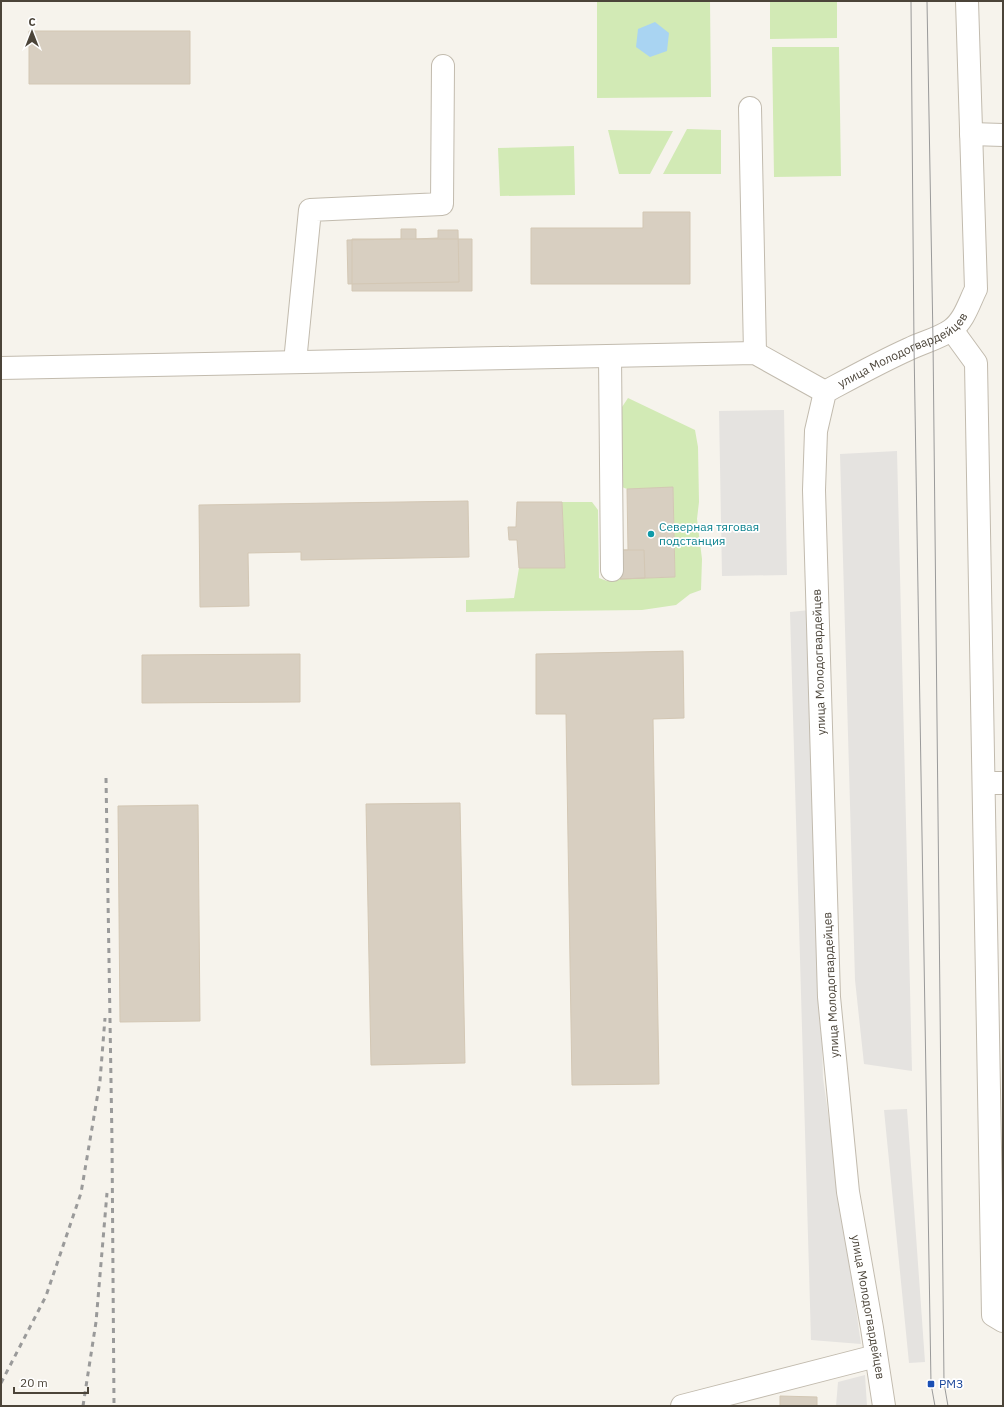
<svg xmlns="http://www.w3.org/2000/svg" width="1004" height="1407" font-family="'IBM Plex Sans',sans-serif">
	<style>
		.green { fill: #d2eab5 }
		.parking { fill: #e5e3e0 }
		.water { fill: #a9d4f2 }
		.building { fill: #d8cfc1; stroke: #d3c7b4 }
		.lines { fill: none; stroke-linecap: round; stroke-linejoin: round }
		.minor-casing { stroke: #c2bbae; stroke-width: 24 }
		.minor { stroke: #fff; stroke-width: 22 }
		.tram { stroke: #9a9a9a; stroke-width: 1 }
		.rail { stroke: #9a9a9a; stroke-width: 3; stroke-dasharray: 5 5; stroke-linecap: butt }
		.culture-dot { fill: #0f9aa8; stroke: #fff; stroke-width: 1.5 }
		.transit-dot { fill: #1a4fb4; stroke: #fff; stroke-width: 1.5 }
		.labels { text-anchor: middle; stroke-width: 3.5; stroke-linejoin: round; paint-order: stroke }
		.street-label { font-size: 12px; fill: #4b4439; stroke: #fff }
		.culture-label { font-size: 12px; fill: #0d838f; stroke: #fff; text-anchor: start }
		.transit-label { font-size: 12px; fill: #164399; stroke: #fff; text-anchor: start }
	</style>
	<rect width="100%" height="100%" fill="#f6f3ec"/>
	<path class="green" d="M597,1H710L711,97L597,98Z
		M770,1H837V38L770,39Z
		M772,47H839L841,176L774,177Z
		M687,129L721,130V174H663Z
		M608,130L673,131L650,174H619Z
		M574,146L575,195L500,196L498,148Z
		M628,398L695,430L698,447L699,502L697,519L702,559L701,590L690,594L676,605L642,610L466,612V600L514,598L519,568H565L562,502H592L598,510L599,578L607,581L620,579L675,577L673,488L627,489L622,487V407Z"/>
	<path class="parking" d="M784,410L787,575L722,576L719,411Z
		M897,451L912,1071L864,1064L855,980L840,454Z
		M810,610L823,1078L861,1344L811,1340L790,612Z
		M907,1109L925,1362L909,1363L884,1110Z
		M865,1375L867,1406H836L838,1382Z"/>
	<path class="water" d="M655,22L669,33L667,51L650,57L636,47L638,29Z"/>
	<path class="building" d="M29,31H190V84H29Z
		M643,212H690V284H531V228H643Z
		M401,229H416V239L438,238V230H458L459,282L348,284L347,240L401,239Z
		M352,239H472V291H352Z
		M673,487L675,577L620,579L619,550H628L627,489Z
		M468,501L469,557L301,560V552L248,553L249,606L200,607L199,505Z
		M517,502H562L565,568H519L517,540H509L508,527H516Z
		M619,550H644L645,578L620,579Z
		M683,651L684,718L653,719L659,1084L572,1085L566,714H536V654Z
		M300,654V702L142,703V655Z
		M460,803L465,1063L371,1065L366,804Z
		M198,805L200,1021L120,1022L118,806Z
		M780,1396L817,1397V1406H780Z"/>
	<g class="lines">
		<defs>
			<g id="minor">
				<path d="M750,108L755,353"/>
				<path d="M971,134L1003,135"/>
				<path d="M952,330L976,363L993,1315L1003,1321"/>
				<path d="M610,356L612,570"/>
				<path d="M295,362L310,210L442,204L443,66"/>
				<path d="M1,368L755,353L825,392"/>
				<path d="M984,783H1003"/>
				<path d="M682,1406L876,1356"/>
				<path id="s1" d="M884,1406L872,1328L848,1192L829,997L814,490L816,431L825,392C853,377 880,362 909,349C923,342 938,339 951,330C964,321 969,303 976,289L967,1"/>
			</g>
		</defs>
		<use href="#minor" class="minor-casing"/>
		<use href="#minor" class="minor"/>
		<path class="tram" d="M911,1L914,346L931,1384L935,1406
			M927,1L933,340L944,1383L948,1406"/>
		<path class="rail" d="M106,778L112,1141L114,1406
			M1,1383L46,1296L81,1193L100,1081L105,1018
			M83,1406L96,1322L107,1193"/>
	</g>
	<circle class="culture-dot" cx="651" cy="534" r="4"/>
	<rect class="transit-dot" x="927" y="1380" width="8" height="8" rx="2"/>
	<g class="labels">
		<g class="street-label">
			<text dy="4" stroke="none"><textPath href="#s1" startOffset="1108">улица Молодогвардейцев</textPath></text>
			<text transform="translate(819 662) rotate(-92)" y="4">улица Молодогвардейцев</text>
			<text transform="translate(831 985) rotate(-93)" y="4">улица Молодогвардейцев</text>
			<text transform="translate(868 1307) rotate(80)" y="4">улица Молодогвардейцев</text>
		</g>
		<g class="culture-label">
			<text x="659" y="531">Северная тяговая<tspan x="659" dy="14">подстанция</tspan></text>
		</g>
		<g class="transit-label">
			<text x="939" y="1388">РМЗ</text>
		</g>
	</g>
	<rect width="1004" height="1407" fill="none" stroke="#4b4439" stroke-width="4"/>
	<g transform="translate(32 32)" stroke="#ffffff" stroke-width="3" paint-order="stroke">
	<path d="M0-3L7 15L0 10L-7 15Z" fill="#4b4439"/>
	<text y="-6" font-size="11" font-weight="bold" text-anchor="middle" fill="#4b4439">С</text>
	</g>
	<path d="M14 1387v6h74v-6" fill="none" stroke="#4b4439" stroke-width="2"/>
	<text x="20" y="1387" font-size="12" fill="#4b4439" stroke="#ffffff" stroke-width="3" paint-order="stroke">20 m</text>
</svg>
